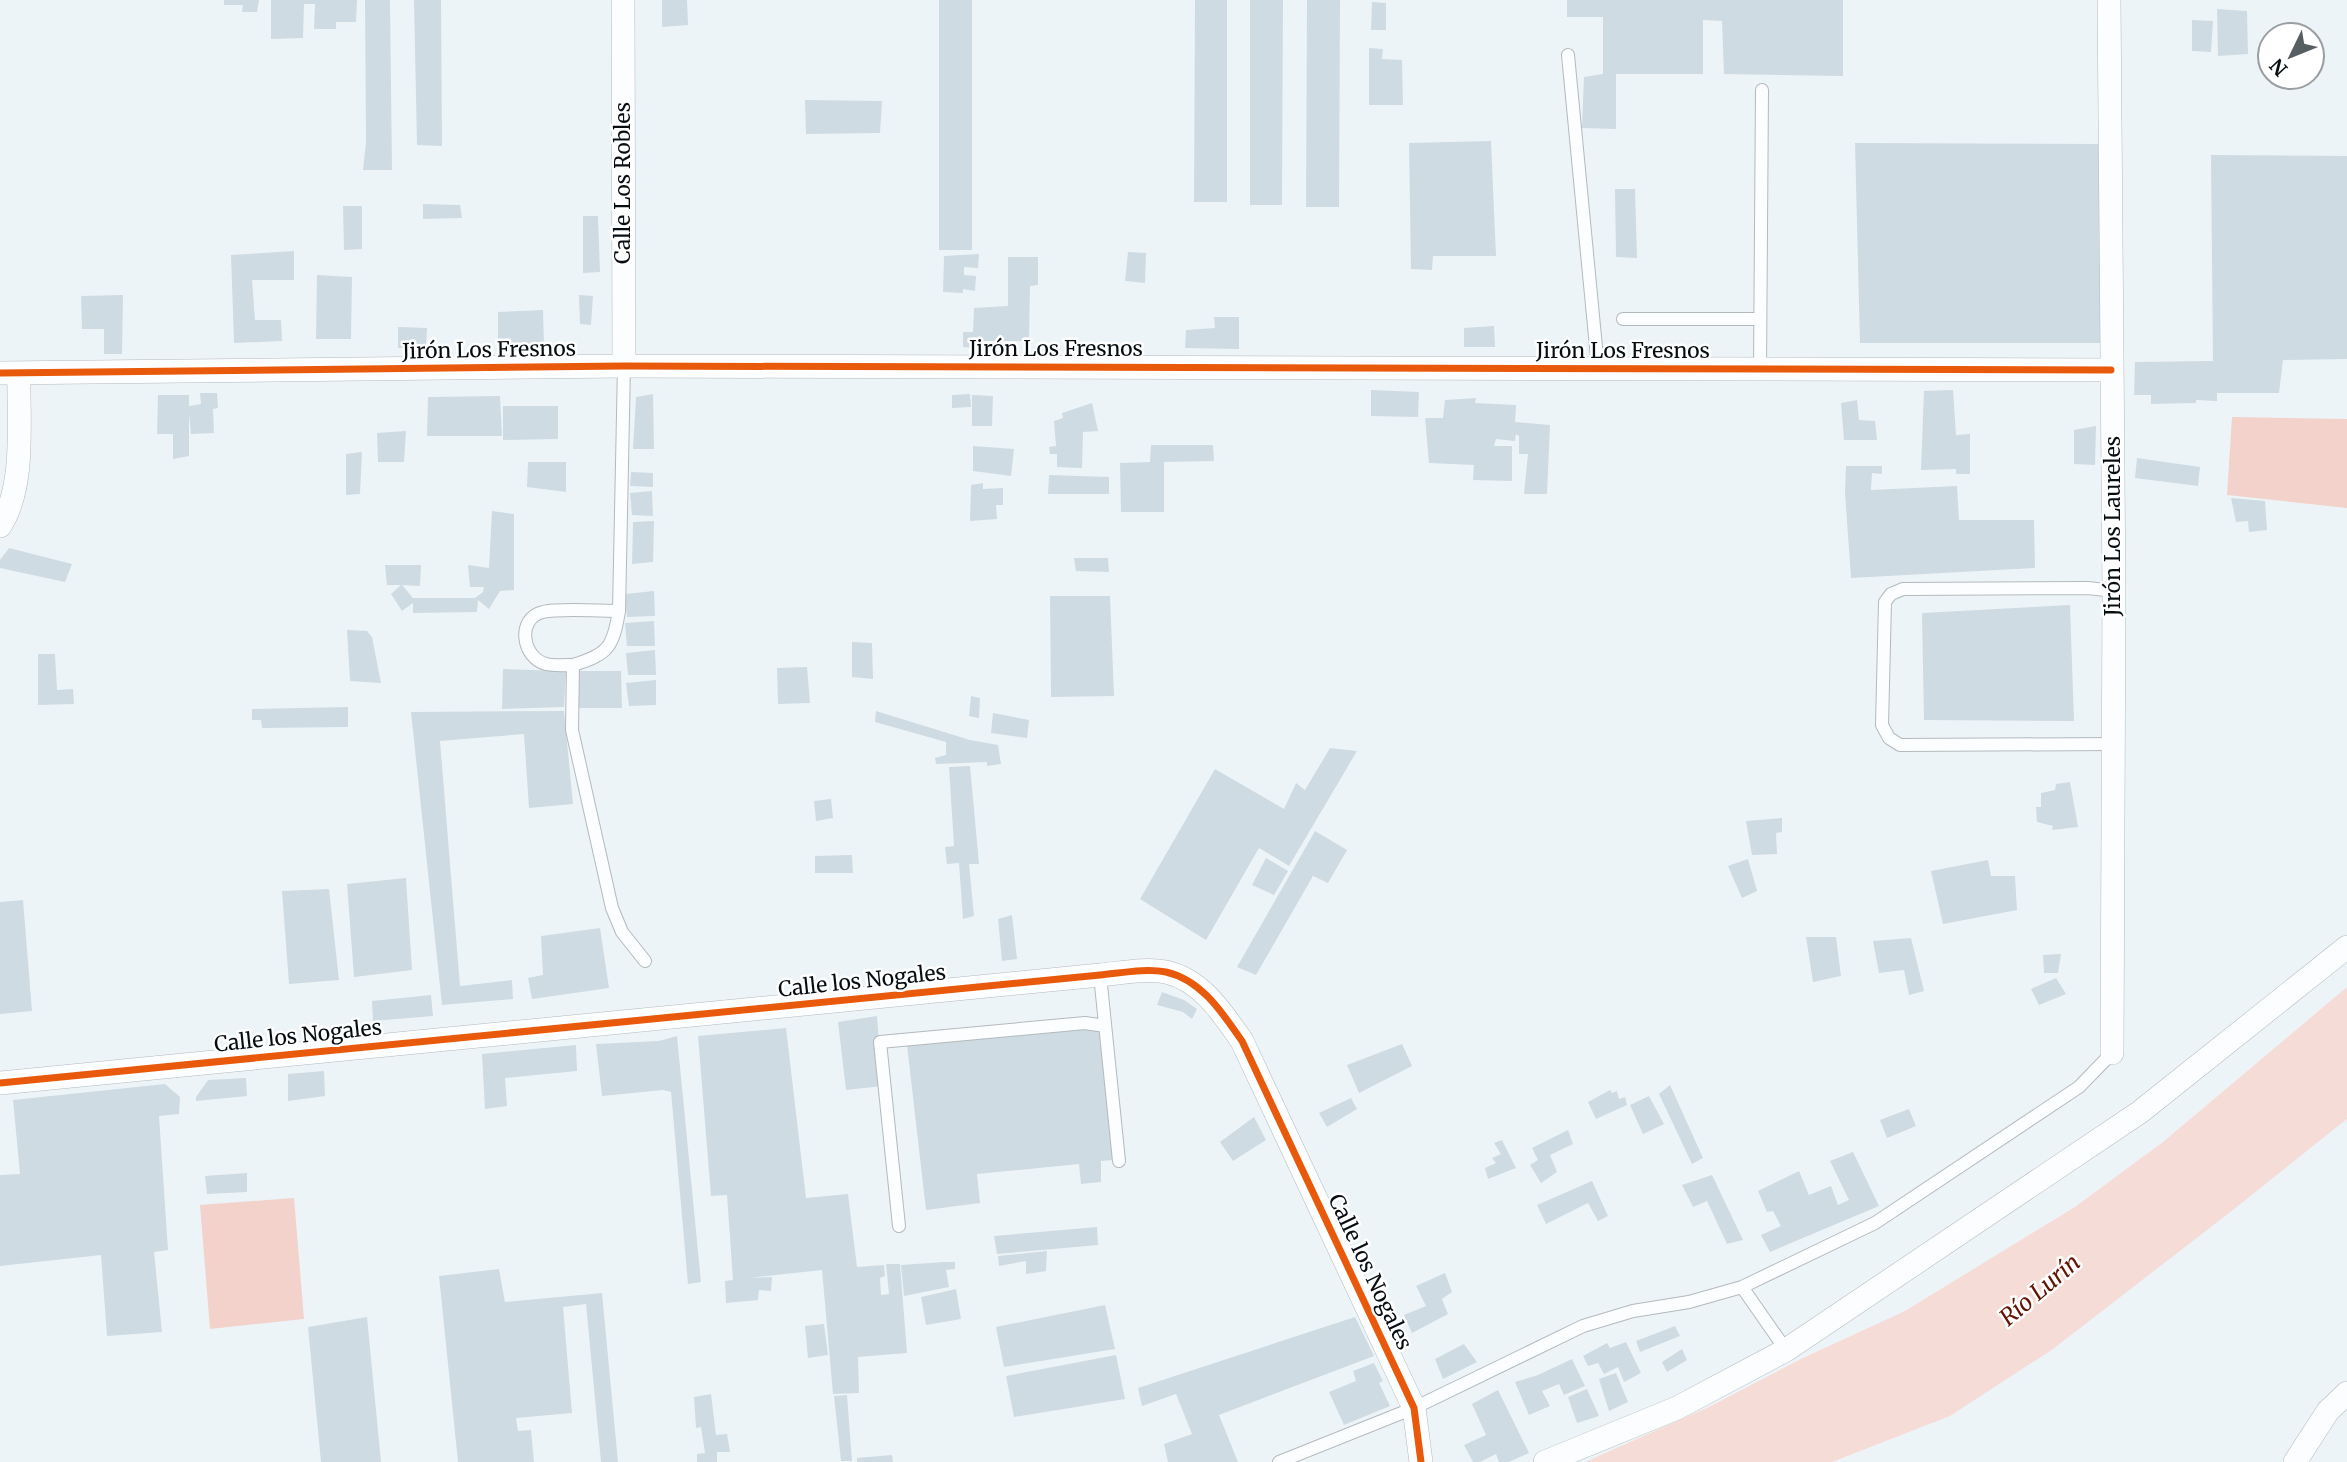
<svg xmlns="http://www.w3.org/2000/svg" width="2347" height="1462" font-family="Merriweather,serif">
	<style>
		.garden { fill: #f2d2cb }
		.water { fill: #f5dcd6 }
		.building { fill: #cedbe2 }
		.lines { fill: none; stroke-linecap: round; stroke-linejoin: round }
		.service-casing { stroke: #b3babe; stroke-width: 14 }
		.minor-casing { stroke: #b3babe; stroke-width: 24 }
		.service { stroke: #fcfdfe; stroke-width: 12 }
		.minor { stroke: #fcfdfe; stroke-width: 23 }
		.cycleway-casing { stroke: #fff; stroke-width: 11 }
		.cycleway { stroke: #e8590c; stroke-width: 7 }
		.labels { text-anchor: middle; stroke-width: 5; stroke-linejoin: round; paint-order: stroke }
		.street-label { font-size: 21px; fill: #060d11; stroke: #fff }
		.water-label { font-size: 23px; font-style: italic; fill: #621300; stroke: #fff }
	</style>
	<rect width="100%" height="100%" fill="#edf4f8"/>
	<path class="garden" d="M2232,417L2347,419V508L2227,495Z
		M294,1198L304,1319L210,1329L200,1205Z"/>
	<path class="water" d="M2347,987V1119L2229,1213L2053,1349L1950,1416L1832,1462H1585L1709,1407L1801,1359L1905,1311L2075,1207L2163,1142Z"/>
	<path class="building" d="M224,0H259L257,12H242L243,5H224Z
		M271,0H357L356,22H336V29H314L315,4H304L303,38L271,39Z
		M365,0H390L392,170H363L366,142Z
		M414,0H441L442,146L417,145Z
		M662,0H687L688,25L662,27Z
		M939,0H972V250H939Z
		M1195,0H1227V202H1194Z
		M1250,0H1283L1282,205H1250Z
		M1307,0H1340L1339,207H1306Z
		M1567,0H1843V76L1724,74L1722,21L1703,20V74H1616V129L1582,128L1584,77L1603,74V17H1567Z
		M1372,2L1386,3V30H1371Z
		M2217,9L2247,11L2248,54L2218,56Z
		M2192,20L2213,21L2211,52L2192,51Z
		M1369,48L1383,49L1382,59L1402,60L1403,105H1369Z
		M805,100L882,101L880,133L806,134Z
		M1491,141L1496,256H1433L1432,270L1411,269L1409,143Z
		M1855,143L2101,144L2102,343H1860Z
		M2211,155L2347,156V359L2283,360L2279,393H2217V401L2196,400V403L2151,404V395H2134L2135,362L2213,361Z
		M1615,189H1635L1637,258L1616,257Z
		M423,204L460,205L462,218L423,219Z
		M343,206H362V249L344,250Z
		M583,216H598L600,272L583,273Z
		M294,251V280H252L255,320H281L282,341L234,343L231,255Z
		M1128,252L1146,253L1145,283L1125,281Z
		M979,254L978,268L964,267V275L976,276L975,291L963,289V293L943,292L944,256Z
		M1008,257H1038V285L1030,286L1029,341H977L978,348L963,347V332H973L974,308L1008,306Z
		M317,275L352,277L351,339H316Z
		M123,295L122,354H104V329H82L81,296Z
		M579,295L593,296L591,325L580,324Z
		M543,310L544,346L498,347V312Z
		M1214,317H1239V349L1185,348L1186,330L1215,328Z
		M1494,326L1495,347H1464V328Z
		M398,327L427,328L426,347L398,348Z
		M1371,390L1419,392L1418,417L1371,416Z
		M1953,390L1956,435L1970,434V474H1956V469L1921,470L1924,391Z
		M200,393H217L218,408L213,409L214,433L191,434L189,413V456L173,459V434H157L158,395H189V406L201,404Z
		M653,394L654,449H633L636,397Z
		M970,394L971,407L952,408V395Z
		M972,395L993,396L992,426H972Z
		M500,396L502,436H427L428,397Z
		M1476,398L1475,403L1516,405L1515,422L1550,425L1547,494H1524L1528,454H1519V436L1516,434L1515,441L1496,439L1494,446H1512V481L1473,480L1474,465L1429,463L1425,418H1443L1445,400Z
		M1857,400L1859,420L1875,421L1877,440H1844L1841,403Z
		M1092,403L1098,431L1083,432L1082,468L1057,467V454H1050L1049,447L1056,446L1054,421L1063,418L1062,413Z
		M503,406H558V439L503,440Z
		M2096,426L2095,465L2074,464V430Z
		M406,431L404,462H378L377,433Z
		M1151,445H1213L1214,461L1164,462V512H1121L1120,463L1150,462Z
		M973,446L1014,449L1011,476L973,471Z
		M362,452L360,494L346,495V454Z
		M2137,458L2200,467L2198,486L2135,478Z
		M528,462H566V492L527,487Z
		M1846,466H1882V474L1872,473L1871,490L1957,486L1959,520H2034L2035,568L1851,578L1845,492Z
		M631,472L653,473V487L630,486Z
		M1049,475L1109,477V494H1048Z
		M983,483V489L1003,488V505H996L997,519L970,521L971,485Z
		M652,491L653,516L632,515L630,493Z
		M2231,498L2265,501L2267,530L2249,532L2248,521L2236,522Z
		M492,511L514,514V590L500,591L489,609L478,600L477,612L413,613V603L402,611L391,594L401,585H387L385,565H421L420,586L402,585L413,598H475L483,592L484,587H470L468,565L489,568Z
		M654,521L653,562L632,564L633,522Z
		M9,548L72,564L65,582L0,568V560Z
		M1074,558H1108L1109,572L1076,571Z
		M654,591L655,616L627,617L625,594Z
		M1050,596H1110L1114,696L1051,697Z
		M2070,605L2074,721L1924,720L1922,613Z
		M654,621L655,646H627L625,623Z
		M347,630L367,631L372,637L381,683L350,681Z
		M852,642L872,643L873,679L852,677Z
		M655,650L656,675H628L626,653Z
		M38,654H55L57,690L73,689L74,704L38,705Z
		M807,667L810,703L778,704L777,668Z
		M503,669L566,671L564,707L502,709Z
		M577,671H621L622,708H578Z
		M656,680V705L629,706L626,683Z
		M971,696L980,698L979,718L969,716Z
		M348,707V727L262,728L261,720H252V709Z
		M564,711L573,804L529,808L524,734L440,741L460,986L512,980L513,999L442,1005L411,712Z
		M876,711L970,740L998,745L1001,764L987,766V762L936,764L935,758L946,755V742L875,722Z
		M993,713L1029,720L1027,738L991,733Z
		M1330,748L1357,751L1289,866L1259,848L1206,940L1140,899L1215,769L1284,809L1296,783L1305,790Z
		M970,766L979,864H969L974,916L963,919L959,863L947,864L945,847L954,846L949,767Z
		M2070,782L2078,827L2052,830L2053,826L2037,822L2036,807H2041V793L2055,790L2056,784Z
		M831,799L833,818L816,821L814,801Z
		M1782,818V832L1776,833L1777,854L1752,855L1746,821Z
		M1315,831L1347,850L1328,883L1313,876L1256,975L1237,967Z
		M852,855L853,873H815V856Z
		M1266,858L1288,871L1274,895L1252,885Z
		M1748,859L1757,891L1742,898L1728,866Z
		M1988,860L1991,876H2015L2017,910L1943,924L1931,871Z
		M406,878L412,970L354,977L347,884Z
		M329,889L339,980L289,984L282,891Z
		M23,900L32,1011L0,1014V902Z
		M1012,915L1017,959L1002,961L998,919Z
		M600,928L609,988L532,999L528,978L543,975L541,936Z
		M1806,937H1836L1841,976L1813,982Z
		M1911,938L1924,991L1909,995L1904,970L1879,973L1873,941Z
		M2061,954L2058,973H2044L2043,955Z
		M2056,978L2066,994L2039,1005L2031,989Z
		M1162,992L1184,1000L1197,1009L1192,1019L1183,1012L1157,1005Z
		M431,995L433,1016L373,1021L372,1001Z
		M877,1016L882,1086L846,1090L838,1022Z
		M1099,1027L1113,1160L1101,1161V1182L1081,1184L1079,1164L977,1174L980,1203L926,1210L907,1045Z
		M786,1028L806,1198L848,1194L857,1267L884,1265L885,1276L880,1278L881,1295L889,1294L886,1264H900L907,1353L858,1357L859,1393L833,1394L822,1270L749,1278L772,1277L771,1291L759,1290L758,1300L726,1303L725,1281L733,1280L727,1195L711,1196L698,1036Z
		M677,1036L701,1282L688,1284L671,1092L663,1090L602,1096L596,1044L659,1041Z
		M1402,1044L1412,1066L1359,1093L1347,1065Z
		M576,1045L577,1071L505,1078L507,1106L485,1109L482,1054Z
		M324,1071L325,1096L288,1101V1074Z
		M246,1078L247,1096L196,1101V1097L208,1080Z
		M165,1084L180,1097L179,1114L159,1116L168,1250L154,1252L162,1332L107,1336L101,1255L0,1266V1175L20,1174L13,1100Z
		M1670,1085L1703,1158L1692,1164L1659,1094Z
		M1610,1090L1612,1093L1617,1091L1619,1099L1625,1097L1627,1105L1596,1119L1588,1102Z
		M1649,1096L1664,1124L1643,1134L1630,1105Z
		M1351,1098L1357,1109L1327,1127L1319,1113Z
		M1909,1109L1916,1126L1887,1138L1880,1120Z
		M1254,1117L1266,1140L1233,1161L1220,1142Z
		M1568,1130L1573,1144L1550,1155L1557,1172L1541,1183L1530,1165L1538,1160L1532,1148Z
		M1502,1140L1516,1168L1488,1179L1485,1168L1496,1163L1492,1158L1501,1154L1494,1143Z
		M1853,1152L1879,1206L1770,1252L1761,1235L1781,1226L1773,1211L1767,1212L1758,1191L1799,1171L1809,1195L1831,1186L1838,1205L1849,1200L1830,1161Z
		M247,1173V1192L207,1194L205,1176Z
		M1712,1175L1743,1240L1727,1244L1707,1201L1693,1207L1682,1185Z
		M1592,1181L1608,1216L1598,1221L1588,1203L1546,1224L1537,1205Z
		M1097,1227L1098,1245L997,1254L994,1236Z
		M1047,1251L1046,1271L1026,1274V1261L999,1266L998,1256Z
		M944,1262H955V1269L946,1270L949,1287L904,1296L901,1265Z
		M499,1269L505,1302L602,1293L618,1462H601L586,1304L563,1307L572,1413L516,1418L518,1431L531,1430L534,1462H458L439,1276Z
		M1445,1273L1452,1292L1442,1299L1448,1314L1412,1333L1404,1315L1426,1306L1416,1286Z
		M956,1289L961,1319L926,1325L921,1297Z
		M1105,1305L1115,1349L1004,1367L996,1327Z
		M367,1317L381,1462H321L308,1327Z
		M1355,1317L1374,1356L1219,1415L1238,1462H1168L1164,1444L1192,1434L1176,1394L1142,1406L1138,1388Z
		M824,1324L828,1355L808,1358L805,1326Z
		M1675,1326L1680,1336L1640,1352L1636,1341Z
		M1626,1342L1641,1373L1624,1382L1618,1367L1604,1374L1598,1363L1588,1366L1583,1356L1607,1343L1610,1348Z
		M1464,1344L1477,1362L1443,1379L1435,1359Z
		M1682,1349L1687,1360L1667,1372L1662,1362Z
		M1116,1355L1125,1399L1014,1417L1006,1376Z
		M1572,1359L1585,1386L1564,1395L1559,1384L1542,1391L1550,1406L1529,1415L1515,1382L1538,1375Z
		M1374,1363L1383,1381L1379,1383L1390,1406L1344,1425L1329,1392L1356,1381L1353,1371Z
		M1616,1373L1628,1402L1609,1411L1599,1379Z
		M1587,1389L1599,1416L1577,1423L1568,1397Z
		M1498,1390L1529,1453L1509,1462H1499L1496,1454L1480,1462H1473L1464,1445L1486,1435L1472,1404Z
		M711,1394L716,1435L727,1434L730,1452H717V1462H697V1454L705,1453L701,1427L696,1428L694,1397Z
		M847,1395L852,1461H841L834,1396Z
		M892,1455L893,1462H857V1458Z"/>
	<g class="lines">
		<defs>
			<path id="service" d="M1568,55L1598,368
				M1623,319H1760
				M624,366L619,611C600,611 559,608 543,612C516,618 522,658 546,664C554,666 565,665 573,665L572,730L612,908L622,932L645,961
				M1760,369L1762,90
				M573,665C608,654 613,648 619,611
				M2113,744L1900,745L1889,738L1882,725L1885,602L1891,594L1903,589L2088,588L2114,591
				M1100,975L1119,1161
				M899,1226L880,1042L1085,1023L1105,1026
				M1742,1287L1786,1350
				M1279,1462L1414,1408L1583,1326L1633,1311L1689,1302L1742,1287L1875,1223L2079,1087L2112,1053"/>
			<path id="minor" d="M623,0L624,366
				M2109,0L2114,591L2112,1053
				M0,373L624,366L2111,370
				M0,526C26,486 18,420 19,373
				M0,1083L1100,975C1121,973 1146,968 1166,972C1202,980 1223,1014 1242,1041L1414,1408L1421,1462
				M1545,1462L1677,1408L1786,1350L2140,1112L2347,947
				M2295,1462L2328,1411L2347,1393"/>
		</defs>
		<use href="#service" class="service-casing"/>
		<use href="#minor" class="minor-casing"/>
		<use href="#service" class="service"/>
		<use href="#minor" class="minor"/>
		<defs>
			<path id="cycleway" d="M0,373L624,366L2111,370
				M0,1083L1100,975C1121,973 1146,968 1166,972C1202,980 1223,1014 1242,1041L1414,1408L1421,1462"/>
		</defs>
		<use href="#cycleway" class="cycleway-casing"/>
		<use href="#cycleway" class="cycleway"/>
	</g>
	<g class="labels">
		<g class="street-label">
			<text transform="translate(623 183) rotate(-90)" y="7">Calle Los Robles</text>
			<text x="1056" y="356">Jirón Los Fresnos</text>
			<text transform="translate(489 350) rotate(-1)" y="7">Jirón Los Fresnos</text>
			<text x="1623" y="358">Jirón Los Fresnos</text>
			<text transform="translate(2113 526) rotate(-90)" y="7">Jirón Los Laureles</text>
			<text transform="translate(862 981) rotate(-6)" y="7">Calle los Nogales</text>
			<text transform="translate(298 1036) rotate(-6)" y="7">Calle los Nogales</text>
			<text transform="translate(1370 1272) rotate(65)" y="7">Calle los Nogales</text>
		</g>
		<g class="water-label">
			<text transform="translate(2040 1290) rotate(-40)" y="8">Río Lurín</text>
		</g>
	</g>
	<g transform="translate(2291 56) rotate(227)"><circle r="33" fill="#ffffff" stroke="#9b9ea0" stroke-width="2"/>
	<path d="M0-5L12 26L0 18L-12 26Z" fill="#575e62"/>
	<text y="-10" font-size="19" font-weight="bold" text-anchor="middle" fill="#060d11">N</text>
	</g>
</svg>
